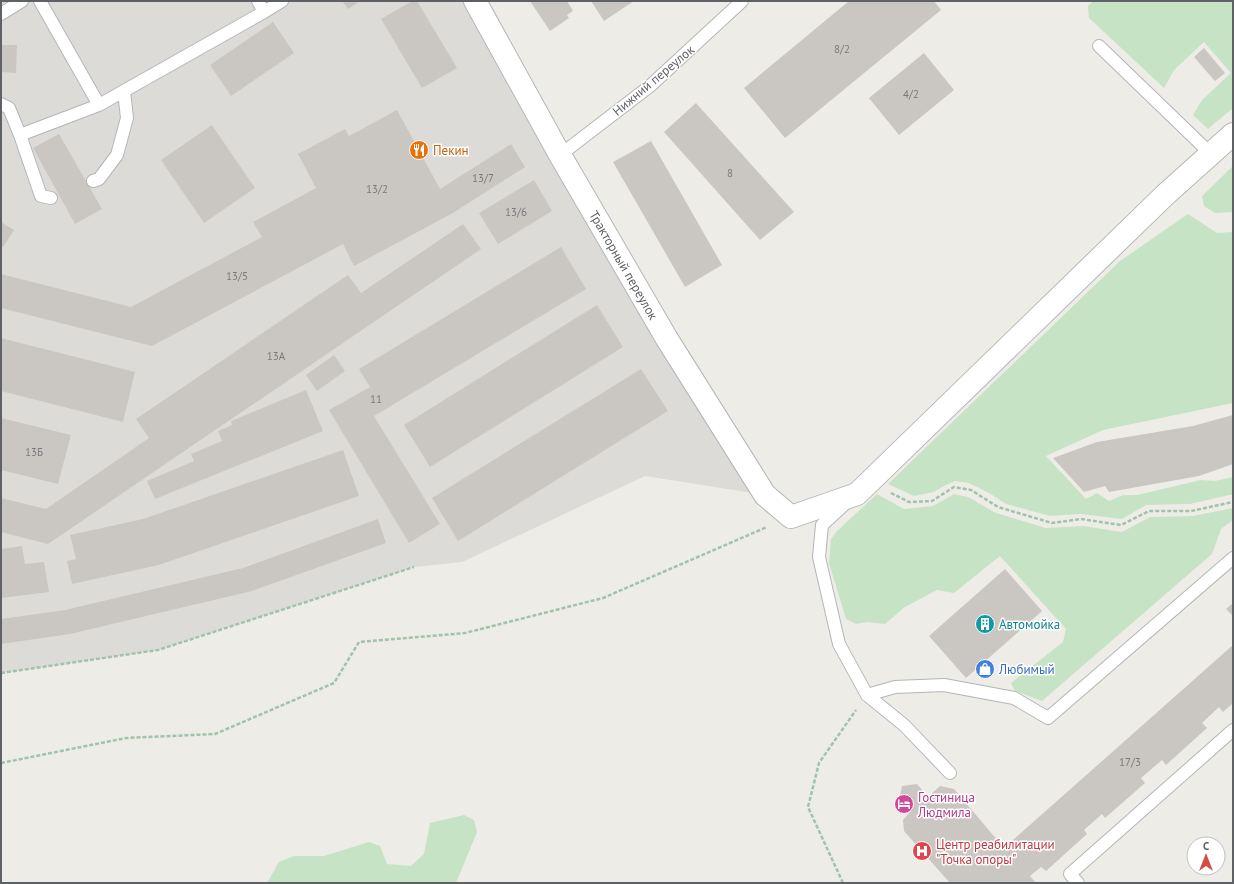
<svg xmlns="http://www.w3.org/2000/svg" width="1234" height="884" font-family="'PT Sans',sans-serif">
	<style>
		.industrial { fill: #dddbd8 }
		.green { fill: #c7e3c6 }
		.building { fill: #cac7c3 }
		.lines { fill: none; stroke-linecap: round; stroke-linejoin: round }
		.lane-casing { stroke: #b3b6b9; stroke-width: 14 }
		.street-casing { stroke: #b3b6b9; stroke-width: 24 }
		.path { stroke: #a0c3a9; stroke-width: 2.5; stroke-dasharray: 4 2; stroke-linecap: butt }
		.lane { stroke: #fff; stroke-width: 12 }
		.street { stroke: #fff; stroke-width: 22 }
		.labels { text-anchor: middle; stroke-width: 3; stroke-linejoin: round; paint-order: stroke }
		.number-label { font-size: 11px; fill: #797a7c }
		.street-label { font-size: 13px; fill: #5e6165; stroke: #fff }
		.food-label { font-size: 13px; fill: #c56008; stroke: #fff; text-anchor: start }
		.culture-label { font-size: 13px; fill: #0d838f; stroke: #fff; text-anchor: start }
		.shop-label { font-size: 13px; fill: #366cbe; stroke: #fff; text-anchor: start }
		.hotel-label { font-size: 13px; fill: #b23c85; stroke: #fff; text-anchor: start }
		.health-label { font-size: 13px; fill: #be3a42; stroke: #fff; text-anchor: start }
	</style>
	<rect width="100%" height="100%" fill="#eeece6"/>
	<path class="industrial" d="M1,1H475L765,495L645,476L462,562L414,567L158,650L1,673Z"/>
	<path class="green" d="M1093,1H1233V108L1208,129L1193,115L1202,100L1231,73L1204,42L1174,70L1164,88L1089,18L1088,6Z
		M1233,166V212L1215,213L1204,206L1202,196Z
		M1188,214L1217,233L1233,232V403L1103,430L1046,456L1086,499L1097,493L1109,501L1123,495H1137L1201,480L1215,481L1233,477V495H1229L1190,504L1146,505L1122,519L1081,514L1050,516L1006,504L989,493L969,483L955,481L944,486L934,492L914,496L888,484L1120,261Z
		M877,494L904,509L933,506L954,494L968,497L996,513L1046,528L1083,526L1122,532L1150,517L1193,516L1233,508V520L1221,529L1212,554L1042,701L1015,691L1011,683L1063,642L1066,629L1000,556L954,593L937,590L905,607L885,624L867,622L856,624L846,619L829,563L831,539L837,531Z
		M464,815L474,820L477,832L456,883H267L279,862L294,856H324L369,842L380,846L387,864L411,866L424,854L430,823Z"/>
	<path class="building" d="M342,1H360L348,9Z
		M412,1H417L457,68L422,88L381,19Z
		M530,1H567L573,11L567,15L569,18L550,31Z
		M591,1H634L604,21Z
		M849,1H934L941,10L785,138L744,88Z
		M273,22L294,53L231,96L210,65Z
		M1,45H17L16,73L1,72Z
		M1204,48L1225,73L1215,81L1194,57Z
		M924,53L954,90L899,135L869,98Z
		M696,103L794,212L760,240L664,132Z
		M397,110L440,189L511,144L525,167L453,213L354,266L343,244L152,346L1,308V274L131,307L262,237L253,222L316,188L298,154L345,129L349,136Z
		M212,125L255,188L204,223L161,160Z
		M59,134L102,209L75,224L33,148Z
		M651,141L722,265L685,287L613,162Z
		M534,180L552,211L498,244L479,213Z
		M1,222L14,230L3,247L1,245Z
		M463,224L481,249L48,544L1,532V498L46,509L149,438L136,419L348,275L361,293Z
		M561,247L586,289L374,416L440,524L409,543L329,410L370,387L359,369Z
		M597,305L623,347L430,467L404,425Z
		M1,338L135,372L123,422L1,391Z
		M334,355L345,371L317,391L306,375Z
		M641,369L668,411L458,541L432,498Z
		M306,390L323,431L155,499L147,481L194,461L191,454L222,441L218,431L232,425L231,421Z
		M1233,415V464L1199,476L1109,492L1105,486L1084,492L1053,458L1097,442L1193,426Z
		M1,418L71,435L58,484L1,470Z
		M343,450L359,496L159,565L72,584L67,561L76,559L70,535L143,519Z
		M378,519L386,543L252,591L70,634L1,644V619L65,610L243,568Z
		M22,546L25,564L44,562L49,592L1,598V549Z
		M1005,569L1042,611L966,678L929,636Z
		M1233,603V616L1226,609Z
		M1233,645V703L1223,712L1219,707L1202,723L1207,728L1166,765L1162,760L1141,778L1145,783L1105,818L1102,814L1084,830L1087,834L1046,871L1041,867L1030,876L1036,883H950L904,831L903,820L911,811L899,800L902,786L917,784L928,797L940,786L954,789L1004,848Z"/>
	<g class="lines">
		<defs>
			<path id="lane" d="M40,1L99,105L264,12
				M258,1L264,12L282,1
				M1,14L22,1
				M1099,46L1211,154
				M1,104L9,108L20,135
				M560,155L650,86L742,1
				M93,181L99,179L117,155L127,118L124,91
				M51,198L41,196L20,135L99,105
				M847,502L822,525L819,557L839,644L867,695L895,687L944,685L1014,698L1048,718L1233,558
				M867,695L904,725L950,773
				M1078,883L1070,874L1233,730"/>
			<path id="street" d="M475,1L560,155L667,339L765,495L791,517L857,494L1165,195L1233,134"/>
		</defs>
		<use href="#lane" class="lane-casing"/>
		<use href="#street" class="street-casing"/>
		<path class="path" d="M891,493L909,502L932,501L954,487L971,490L998,507L1052,523L1081,519L1121,525L1149,511H1191L1233,502
			M1,673L158,650L414,567
			M1,763L126,738L215,734L334,683L359,642L465,633L603,598L767,527
			M843,883L808,807L819,763L856,710"/>
		<use href="#lane" class="lane"/>
		<use href="#street" class="street"/>
	</g>
	<defs>
		<symbol id="restaurant-disc" viewBox="-11 -11 22 22"><circle r="9.5" fill="#e8710a" stroke="#fff"/><path d="M-5-6h1v4h1v-4h1v4h1v-4h1v5L-1.5 .5V6h-2V.5L-5-1ZM5-6V6H3V1.5H1.5Q1.5-4 5-6Z" fill="#fff"/></symbol>
		<symbol id="building-disc" viewBox="-11 -11 22 22"><circle r="9.5" fill="#0f9aa8" stroke="#fff"/><path d="M-4-6H4V6H1V3H-1V6H-4ZM-2.5-4.3h1.7v1.8h-1.7ZM.8-4.3h1.7v1.8H.8ZM-2.5-1h1.7V.8h-1.7ZM.8-1h1.7V.8H.8Z" fill="#fff"/></symbol>
		<symbol id="shop-disc" viewBox="-11 -11 22 22"><circle r="9.5" fill="#3f7fe0" stroke="#fff"/><path d="M-5-2.5h2.3a2.7 3.5 0 0 1 5.4 0H5L5.5 6h-11ZM-1.5-2.5h3a1.5 2.3 0 0 0-3 0Z" fill="#fff"/></symbol>
		<symbol id="hotel-disc" viewBox="-11 -11 22 22"><circle r="9.5" fill="#d1479c" stroke="#fff"/><path d="M-6-4.5h1.5V1H6V5H4.5V3h-9V5H-6ZM-4 0a1.8 1.8 0 1 1 3.6 0ZM.5 0V-2.5h3Q6-2.5 6 0Z" fill="#fff"/></symbol>
		<symbol id="hospital-disc" viewBox="-11 -11 22 22"><circle r="9.5" fill="#e0444e" stroke="#fff"/><path d="M-5-5h3v3.5h4V-5h3V5h-3V1.5h-4V5h-3Z" fill="#fff"/></symbol>
	</defs>
	<g fill-rule="evenodd">
		<use href="#restaurant-disc" x="408" y="139" width="22" height="22"/>
		<use href="#building-disc" x="974" y="613" width="22" height="22"/>
		<use href="#shop-disc" x="974" y="658" width="22" height="22"/>
		<use href="#hotel-disc" x="893" y="793" width="22" height="22"/>
		<use href="#hospital-disc" x="911" y="840" width="22" height="22"/>
	</g>
	<g class="labels">
		<g class="number-label">
			<text x="842" y="53">8/2</text>
			<text x="911" y="98">4/2</text>
			<text x="730" y="177">8</text>
			<text x="483" y="182">13/7</text>
			<text x="377" y="193">13/2</text>
			<text x="516" y="216">13/6</text>
			<text x="237" y="280">13/5</text>
			<text x="276" y="360">13А</text>
			<text x="376" y="403">11</text>
			<text x="34" y="456">13Б</text>
			<text x="1130" y="766">17/3</text>
		</g>
		<g class="street-label">
			<text transform="translate(653 80) rotate(-40)" y="5">Нижний переулок</text>
			<text transform="translate(624 265) rotate(60)" y="5">Тракторный переулок</text>
		</g>
		<g class="food-label">
			<text x="433" y="155">Пекин</text>
		</g>
		<g class="culture-label">
			<text x="999" y="629">Автомойка</text>
		</g>
		<g class="shop-label">
			<text x="999" y="674">Любимый</text>
		</g>
		<g class="hotel-label">
			<text x="918" y="802">Гостиница<tspan x="918" dy="15">Людмила</tspan></text>
		</g>
		<g class="health-label">
			<text x="936" y="849">Центр реабилитации<tspan x="936" dy="15">"Точка опоры"</tspan></text>
		</g>
	</g>
	<rect width="1234" height="884" fill="none" stroke="#5e6165" stroke-width="4"/>
	<g transform="translate(1206 856)"><circle r="19" fill="#ffffff" stroke="#bfc0c1"/>
	<path d="M0-3L7 15L0 10L-7 15Z" fill="#d54c46"/>
	<text y="-6" font-size="11" font-weight="bold" text-anchor="middle" fill="#5e6165">С</text>
	</g>
</svg>
